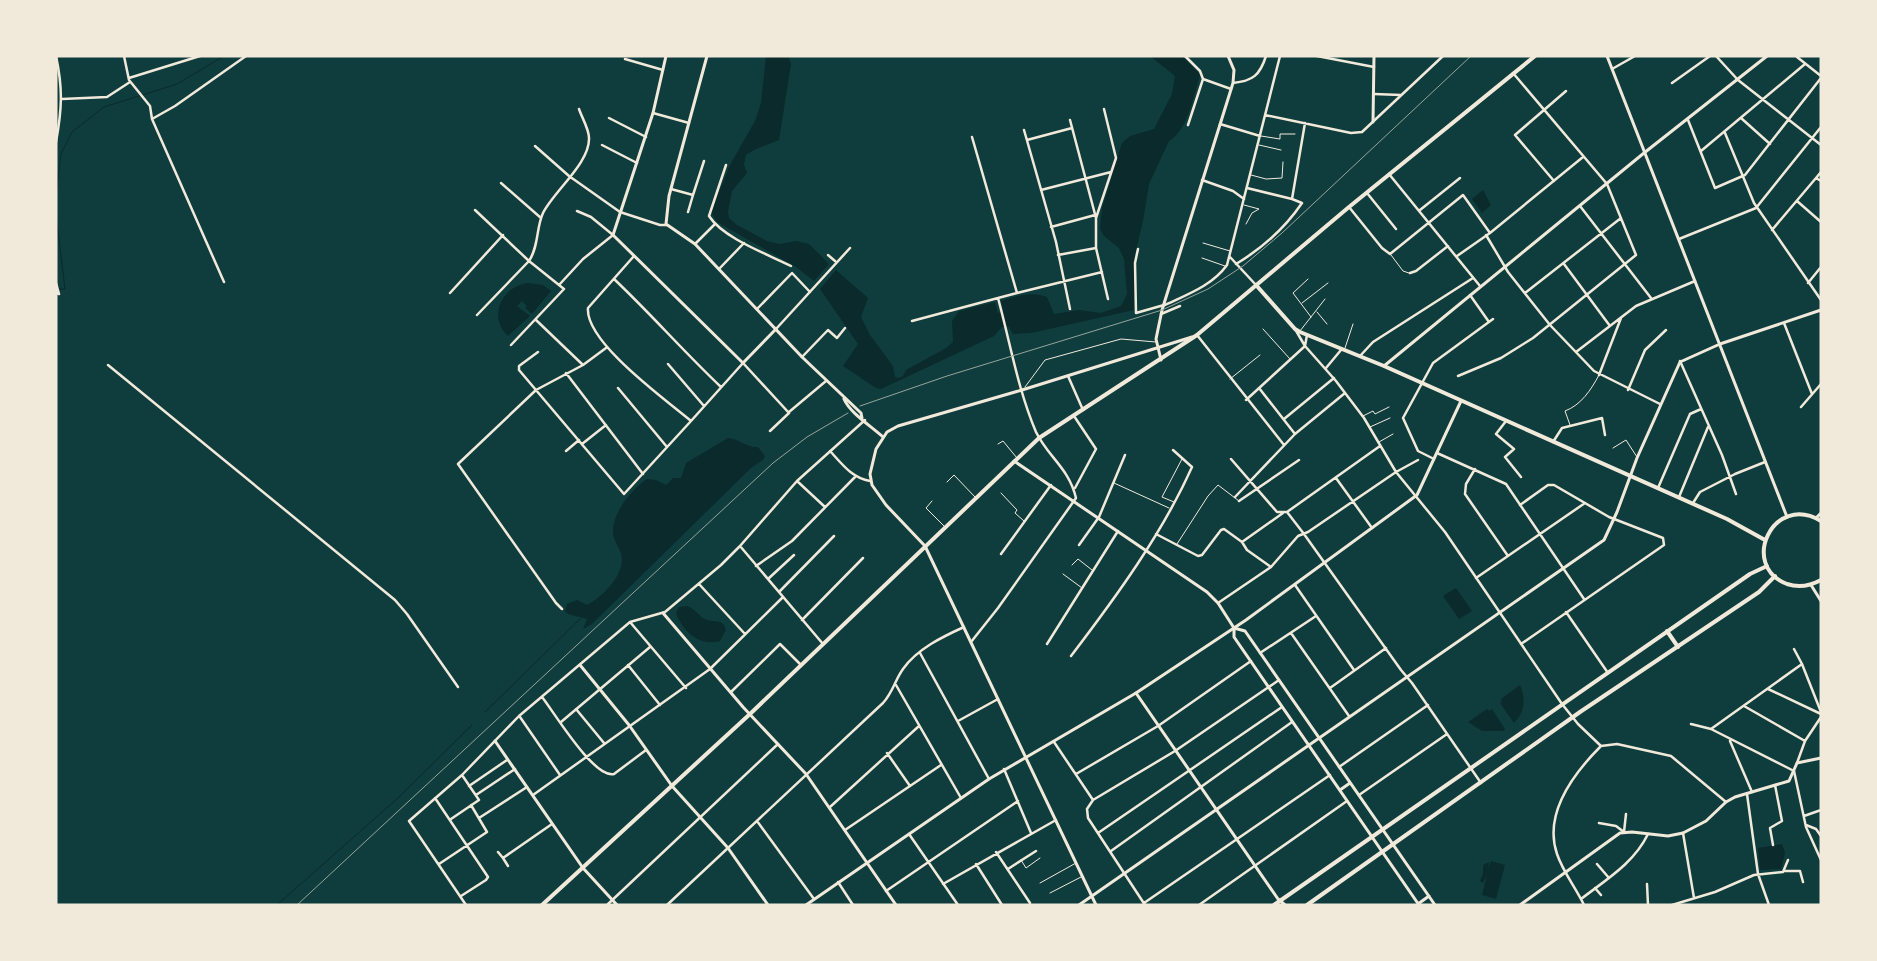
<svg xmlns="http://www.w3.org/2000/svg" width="1877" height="961" font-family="'Noto Serif',serif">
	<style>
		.water { fill: #0a2a2b }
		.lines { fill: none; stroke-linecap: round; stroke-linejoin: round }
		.stream { stroke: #0a2a2b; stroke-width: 1 }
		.service { stroke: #f1e9da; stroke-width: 1 }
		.minor { stroke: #f1e9da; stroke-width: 2.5 }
		.tertiary { stroke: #f1e9da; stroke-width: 3 }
		.secondary { stroke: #f1e9da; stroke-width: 3 }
		.primary { stroke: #f1e9da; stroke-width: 4 }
		.rail { stroke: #97a49c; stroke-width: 1 }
	</style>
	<rect width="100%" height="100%" fill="#0f3d3e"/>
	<path class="water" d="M766,56H788L791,64L779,140L754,150L746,155L744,165L747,173L732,191L728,211L729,218L737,225L767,241L779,244L796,241L809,244L829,264L814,281L796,267L717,222L711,212L730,165L755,121L761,103Z
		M1150,56H1182L1199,73L1200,76C1193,97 1188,130 1169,141L1149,184L1143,221L1134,259V310L1031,333L1013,334L1009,327H1002L994,336L881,389L876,388L843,366L858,344L820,289L836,270L868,298L861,317L870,335L893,366L895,377L899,378L903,376L906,370L946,348L953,342L952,321L959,311L995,302L998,313L1003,311L1001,301C1016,296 1032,291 1047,297L1054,314L1079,310L1101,313L1121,306L1127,294L1124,259L1119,248L1104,236L1100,229L1102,208L1122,143L1130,136L1154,129L1172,94L1175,76Z
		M1483,190L1491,205L1482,213L1472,199Z
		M528,283L543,285L551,291L532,314L525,308L527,306L522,301L517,306L530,316L508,336C487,317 502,286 528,283Z
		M728,438C739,439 748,448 758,447L765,456L763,460L751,468L592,624L583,629L587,619L568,614L565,611L567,604L577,600L587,605C603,597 629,571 620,551C617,544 612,537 613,529C614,511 633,488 647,479L656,480L666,485L673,478H681L686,463Z
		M1456,588L1472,611L1459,619L1443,596Z
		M687,606C696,609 700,618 707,620C716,623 723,618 726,630L720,641C700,647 683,632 676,613L679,607Z
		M1520,685C1526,699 1525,712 1514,723L1500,703L1502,701L1501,699Z
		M1487,709L1489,711L1492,709L1505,729L1503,731H1482L1468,722Z
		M1782,844L1785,853L1781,869L1760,870L1758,848Z
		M1491,861L1505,865L1496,899L1482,895L1487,875L1483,883L1480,881L1483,874V865L1489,862L1488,869Z"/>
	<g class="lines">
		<path class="stream" d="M56,196L61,154L72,132L104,107L177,84L224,56
			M56,214L65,289H56
			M485,712L581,618
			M277,905L399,797L472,725"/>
		<path class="service" d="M1261,136L1280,139V134H1295
			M1259,145L1281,150
			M1251,175L1266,179L1282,178L1283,162
			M1244,205L1259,209L1252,213L1246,224
			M1203,243L1230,251
			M1391,255L1403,271L1409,273
			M1202,258L1225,266
			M1308,279L1293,293L1311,317
			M1302,303L1328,283
			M1317,312L1327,324
			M1263,329L1290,359
			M1300,331L1325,299
			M1345,348L1353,324
			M1230,379L1260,355
			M1025,387L1045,360L1121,339L1156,342
			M1363,416L1373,411L1375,414L1389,407
			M1570,425L1565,411C1581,405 1591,390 1599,375
			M1370,427L1390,418
			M1379,442L1393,434
			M998,444L1003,441L1017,458
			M1613,448L1626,440L1637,457
			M947,482L954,475L975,497
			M1114,483L1169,508
			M1001,493L1017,510L1015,513L1024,521
			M932,501L926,508L944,526
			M1174,502L1162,497L1182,459
			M1177,544L1208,496L1218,485L1239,501
			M1072,565L1078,559L1092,570
			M1063,574L1082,588
			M1021,860L1026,868L1040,858
			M1040,883L1076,863
			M1050,893L1081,877"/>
		<path class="minor" d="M124,56L129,80L150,106L152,119L224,282
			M1185,56L1200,71L1203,79
			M1317,56L1374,67
			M1716,56L1738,80L1821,145
			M1797,57L1821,76
			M625,59L663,70
			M1612,69L1635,56
			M129,78L200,56
			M1233,83C1253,81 1260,75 1266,56
			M1672,83L1710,56
			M1374,94L1401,95
			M62,99L107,97L130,82
			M653,113L689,123
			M1265,115L1351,133L1362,132L1443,56
			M609,118L646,137
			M1741,118L1770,144
			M152,119L175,106L246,56
			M1070,120L1096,218V248L1108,299
			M1688,120L1715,188L1745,175L1821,78
			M1220,124L1260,136
			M1188,125L1203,79L1231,89
			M1024,130L1056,242L1070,309
			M1725,133L1754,203L1821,300
			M1027,140L1072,128
			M56,142C62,109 63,89 56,56
			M602,145L637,163
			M535,146L569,176L620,212L660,225H667
			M1701,151L1805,64
			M726,165L709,216C723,238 767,254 791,266
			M1389,174L1480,286
			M1816,178L1821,172
			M1202,180L1233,191L1244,199
			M1554,181L1515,135L1566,91
			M501,183L541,218
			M1247,188L1292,199
			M671,189L693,195L704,161
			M1041,190L1111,172
			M1367,193L1396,229
			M1797,201L1821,222
			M1580,206L1651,298
			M1349,207L1382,248L1390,254L1463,195L1490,233
			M475,210L529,261L477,315
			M1420,210L1460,178
			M688,212L693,195
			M1096,218L1116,158L1104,109
			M1051,227L1095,215
			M1772,230L1816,178L1821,181
			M1486,235L1508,272L1550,325L1594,371L1660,404
			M1679,239L1756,208L1821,127
			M695,244L715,224
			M1138,249L1135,263L1136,313L1164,305
			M828,255L835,261
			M1058,255L1096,248
			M634,256L588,308C585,342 666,400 691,421L743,363L789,413L770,431
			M1457,256L1490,233L1583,157
			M1230,257L1256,285
			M1236,264C1261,249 1285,228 1302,203L1292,199L1305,123
			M1564,264L1610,326
			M719,269L744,243
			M1410,273L1416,271L1448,246
			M614,279C651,314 684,352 721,387
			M56,283L59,294L56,293
			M1808,283L1821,267
			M559,285L529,261C539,246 536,228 543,213C554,191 590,163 589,138C589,129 582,118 579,109
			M450,293L503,235
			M1017,293L1102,272
			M1525,293L1621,218
			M1470,295L1489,322
			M1163,306C1186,295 1212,286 1227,265L1280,56
			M757,309L792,273L810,292
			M1161,314L1180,306
			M536,320L583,365
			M912,321L998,298
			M1784,323L1812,394
			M776,329L850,248
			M1295,329L1305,346L1336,381L1364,418L1396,472L1445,532L1562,704L1578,724L1601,746
			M1197,335L1284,445
			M511,345L564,289L559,285L583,259L613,235L591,217L577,211
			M538,352L519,366V370L624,494L691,421
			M1576,352L1636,306L1695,281
			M1360,356L1373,342L1473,278
			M802,357L828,330L837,338L845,328
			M1680,361L1722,455L1736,494
			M668,364L704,406
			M108,365L395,600L407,614L458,687
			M1326,368L1341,350
			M566,373L643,474
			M1599,375L1621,318
			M1068,376L1083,410
			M1458,376L1501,358L1533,338L1636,255L1607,184L1513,73
			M618,388L667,447
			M1259,388L1295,434
			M1628,390L1645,350L1666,330
			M1246,400L1305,346L1307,335
			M1801,407L1821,384
			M789,412L826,381
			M1074,416L1096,449L1075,488
			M1284,419L1334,378
			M1506,421L1496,434L1514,449L1505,457L1521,477
			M1553,442L1562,428L1602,418L1605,435
			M582,444L606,425
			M566,451L579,440
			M830,451C842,464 852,478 870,481
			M1437,453L1506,484L1584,599
			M1231,459L1277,512H1287L1304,534L1401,670L1412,683L1481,783
			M1434,459L1418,451L1403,418L1433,363L1493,319
			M1475,469L1466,484L1465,494L1508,556
			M1336,478L1372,528
			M797,481L825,507
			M1658,488L1690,414L1701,409
			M1235,497L1295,434L1345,393
			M1679,497L1708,427
			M1239,501L1299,460
			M1693,503L1700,492L1735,474L1765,462
			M1520,505L1548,485H1554L1609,517L1663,538L1664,545L1521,644
			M1287,512L1380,446
			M1156,534L1198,556L1202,555L1221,530L1224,529L1242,542L1283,513
			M1242,542L1247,550L1271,567
			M1079,545L1099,517L1125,455
			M740,546L823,644
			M1001,554L1051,485
			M756,566L792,541L856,476
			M1476,578L1585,503
			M768,579L794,555
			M699,584L745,634
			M1295,585L1354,670
			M779,592L834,536
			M1218,603L1271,567L1298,536L1308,532L1396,472L1418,460
			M562,609L556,603L458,464L536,390L583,365L606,348
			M1566,612L1608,673
			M802,620L863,558
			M630,622L686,688
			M1291,633L1349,716
			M971,642L998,608L1076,498C1069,468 1048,457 1036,432C1018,390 1010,342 998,298L1017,293L972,137
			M1047,644L1118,531
			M1794,649L1802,664
			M920,653L989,779
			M1260,653L1316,616
			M1071,656C1116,597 1162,534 1192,467L1173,450
			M628,665L660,705
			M896,685L961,798
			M1330,688L1386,648
			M1768,689L1821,714
			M731,692L780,644L801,665
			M542,697C554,712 594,779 614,774L646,750
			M1744,706L1805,741
			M576,709L604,743
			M1821,712L1802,664L1711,729L1794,771L1806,827L1821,860
			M520,717L560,775
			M958,721L998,699
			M561,722L650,647
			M1691,724L1711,729
			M1730,741L1752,792
			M1054,742L1093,800L1087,809L1088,818L1145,905
			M1601,746L1617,744L1671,756L1726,802
			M887,753L910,786
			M1797,763L1805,741L1821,717
			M1339,767L1428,705
			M1004,769L1031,833
			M1076,774L1158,726L1251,661
			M469,786L507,760
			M1747,794L1758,874L1769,905
			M476,795L515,769
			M533,795L710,669L783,597
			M1359,795L1447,734
			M435,798L488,877L486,880L461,896
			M1093,800L1175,751L1279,680
			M830,807L919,726
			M1804,816L1821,810
			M479,818L527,787
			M451,819L479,800L462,775
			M757,821L814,899
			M1599,823L1616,826L1624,832
			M1806,825L1816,829L1821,836
			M845,830L941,765
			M1624,832L1626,814
			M1098,833L1282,707
			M1683,833L1694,898
			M909,834L958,905
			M1773,845L1770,828L1782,821L1775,785
			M1111,851L1292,722
			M498,852L503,858
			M996,852L1030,903
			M439,864L487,832L471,805
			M976,864L1002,905
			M1597,864L1609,878
			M508,866L503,858L552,824
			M1008,869L1036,851
			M1784,871H1800L1803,882
			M838,882L853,905
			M943,884L1056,820
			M1647,884L1648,905
			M1595,888L1601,895
			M886,891L1018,801
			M1581,899C1607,879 1634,863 1648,834
			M1144,903L1330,775
			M466,905L409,821L462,775L519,716L630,622L665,612L721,565L740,546L797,481L865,420
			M607,905L778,744
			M667,905L883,703C893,692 895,680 903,669C917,649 942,637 964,627
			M1199,905L1347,801
			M1584,905C1576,888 1563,872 1557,854C1543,813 1574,773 1601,746
			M1672,905L1715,892L1754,875L1783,872L1788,860"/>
		<path class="tertiary" d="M666,56L653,113L613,235L743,363L776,329
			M1373,122L1374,56
			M1384,366L1644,153L1767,56
			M1014,461L1207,592L1218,603L1234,628V637L1419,905
			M663,613L743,707L806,774L896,905
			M1234,628L1245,631L1435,905
			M580,665L629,725L672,786L728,848L768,905
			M1136,693L1278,899L1285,905
			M495,741L583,868L617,905
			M1340,790L1350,783
			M1418,904L1429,896
			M1520,905L1620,833L1632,832L1668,836L1683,833L1706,821L1726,802L1735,797L1789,781L1797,763L1821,758"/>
		<path class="secondary" d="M707,56L669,196L666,224L695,244L802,357L861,413L862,418
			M1607,56L1787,517
			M1161,360L1156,339L1162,310L1233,83L1234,70L1228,56
			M844,399C850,413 871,426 883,437
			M1816,518L1821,513
			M1811,585L1821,601
			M806,905L989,779L1136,693L1246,620L1417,495L1461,401
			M1079,905L1604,540L1617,512L1637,458L1680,362L1720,344L1821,310
			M1096,905L925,546L886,505L872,485L870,474L876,449L887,432L898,426L1022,390L1192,337"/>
		<path class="primary" d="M1256,285L1295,329L1300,332L1384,366L1727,519L1765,540
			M1821,521C1773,492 1739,566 1787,584C1799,588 1810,586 1821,580
			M1667,631L1678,647
			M542,905L750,714L1039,438L1197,335L1349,207L1535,56
			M1274,905L1750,574L1767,566
			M1307,905L1580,712L1759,592L1775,576"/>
		<path class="rail" d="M860,406L947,376L1162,310L1208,289L1243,266L1282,233L1471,56
			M297,905L773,463L807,437L848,413"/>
	</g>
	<rect width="1877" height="961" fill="none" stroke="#f1e9da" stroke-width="115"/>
</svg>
